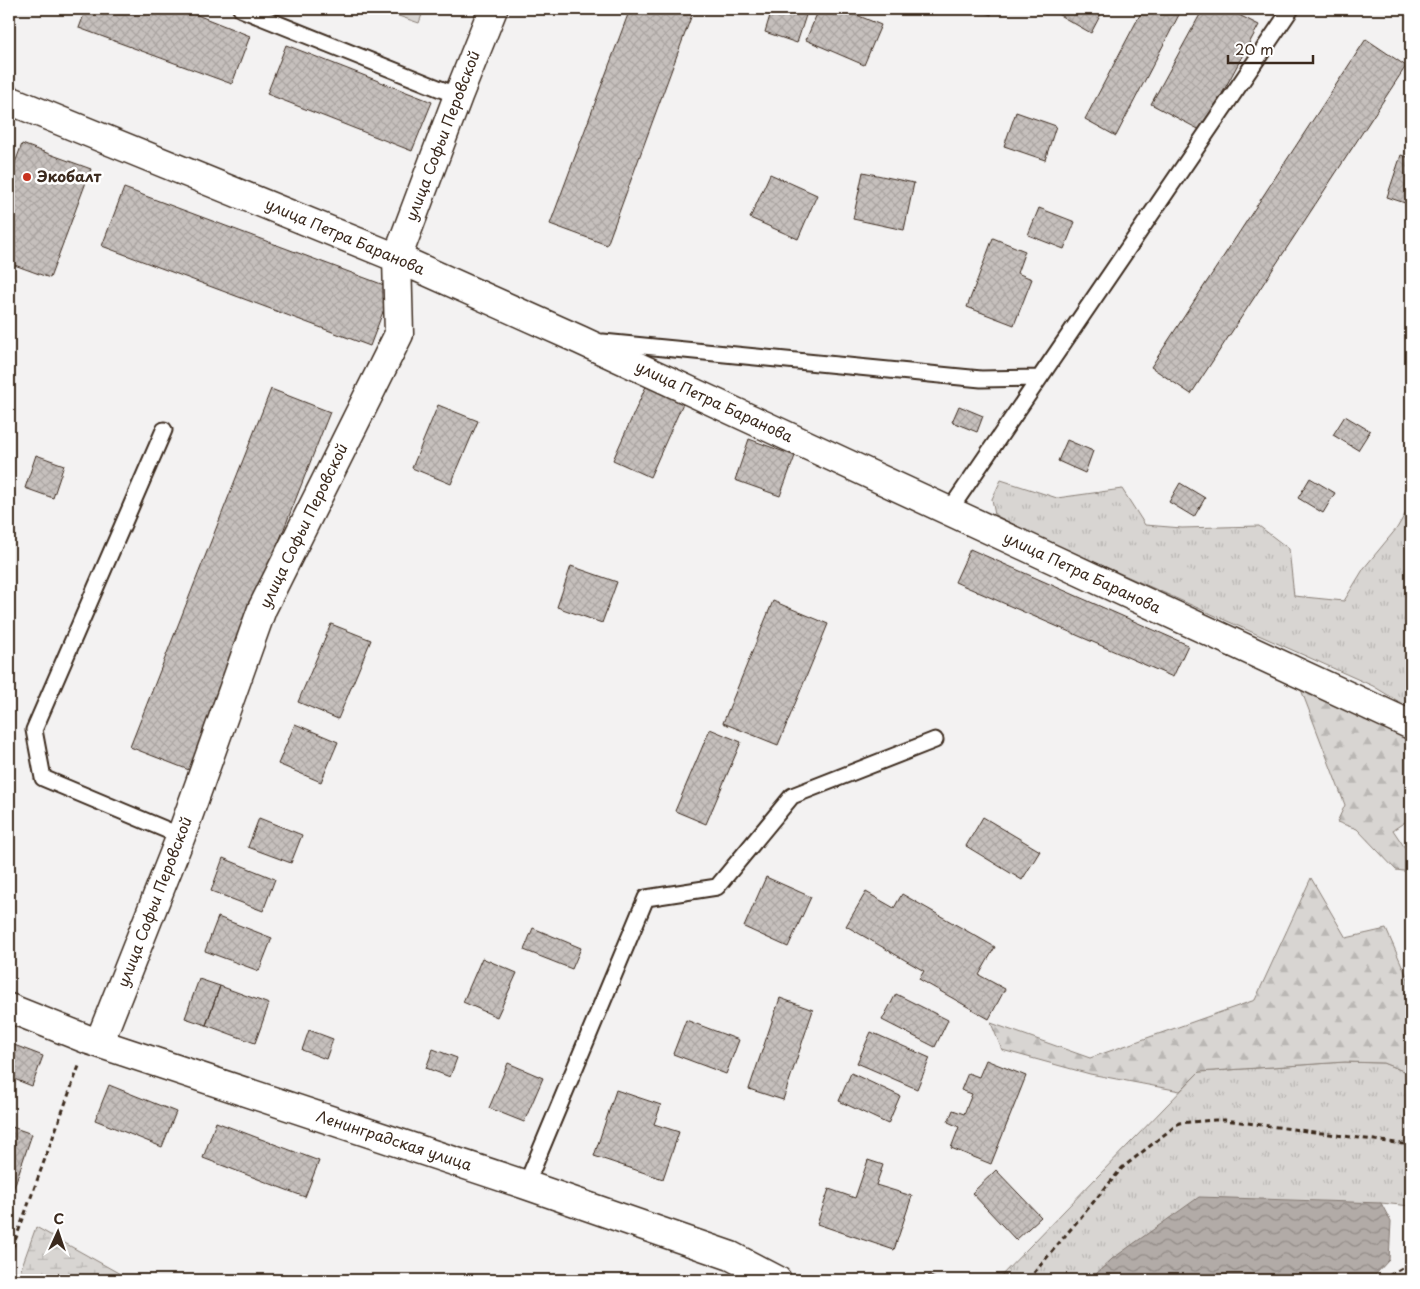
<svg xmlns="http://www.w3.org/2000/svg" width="1420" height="1289" font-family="'Playpen Sans',sans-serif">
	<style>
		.grass { fill: url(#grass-tufts); stroke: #8a8078 }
		.forest { fill: url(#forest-firs); stroke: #8a8078 }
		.wetland { fill: url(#wetland-marsh); stroke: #8a8078 }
		.park { fill: #d8d5d2; stroke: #8a8078 }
		.water { fill: url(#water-waves); stroke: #827770 }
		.building { fill: url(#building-cross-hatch); stroke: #3b2a1e }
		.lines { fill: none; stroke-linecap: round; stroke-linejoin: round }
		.service-casing { stroke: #3b2a1e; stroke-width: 19 }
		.minor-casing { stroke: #3b2a1e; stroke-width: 31 }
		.path { stroke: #3b2a1e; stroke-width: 3; stroke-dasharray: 5 4; stroke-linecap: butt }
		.service { stroke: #fff; stroke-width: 15 }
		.minor { stroke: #fff; stroke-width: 28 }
		.poi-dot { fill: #c8321e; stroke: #fff; stroke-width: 2 }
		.labels { text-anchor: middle; stroke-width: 5; stroke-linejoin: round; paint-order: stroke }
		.street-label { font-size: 15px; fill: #3b2a1e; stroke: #fff }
		.poi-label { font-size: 15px; font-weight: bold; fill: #3b2a1e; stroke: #fff; text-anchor: start }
	</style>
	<defs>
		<pattern id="grass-tufts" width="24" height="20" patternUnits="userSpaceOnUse" patternTransform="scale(1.25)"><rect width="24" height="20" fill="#d8d5d2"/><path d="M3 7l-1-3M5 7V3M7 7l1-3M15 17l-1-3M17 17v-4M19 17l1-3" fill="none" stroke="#bab7b4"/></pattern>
		<pattern id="forest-firs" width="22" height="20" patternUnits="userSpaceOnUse" patternTransform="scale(1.25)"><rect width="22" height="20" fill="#d8d5d2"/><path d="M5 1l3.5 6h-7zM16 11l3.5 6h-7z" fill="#bab7b4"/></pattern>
		<pattern id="wetland-marsh" width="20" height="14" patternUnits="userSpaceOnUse" patternTransform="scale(1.25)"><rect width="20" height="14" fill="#d8d5d2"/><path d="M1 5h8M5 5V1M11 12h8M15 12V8" fill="none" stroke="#bab7b4"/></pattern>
		<pattern id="water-waves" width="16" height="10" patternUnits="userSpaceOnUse" patternTransform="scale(1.25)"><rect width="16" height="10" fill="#b2aba7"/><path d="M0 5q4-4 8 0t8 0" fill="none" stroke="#928b87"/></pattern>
		<pattern id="building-cross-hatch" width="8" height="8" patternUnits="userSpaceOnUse" patternTransform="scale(1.25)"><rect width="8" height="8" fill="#c6c0bd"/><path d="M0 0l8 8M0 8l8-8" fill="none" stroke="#aba5a2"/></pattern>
	</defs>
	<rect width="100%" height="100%" fill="#f3f2f2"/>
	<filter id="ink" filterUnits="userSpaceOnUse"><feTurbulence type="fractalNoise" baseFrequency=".02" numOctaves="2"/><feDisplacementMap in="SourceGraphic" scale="10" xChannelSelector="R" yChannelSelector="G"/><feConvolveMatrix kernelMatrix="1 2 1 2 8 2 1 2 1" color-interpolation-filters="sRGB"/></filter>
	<g filter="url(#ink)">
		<path class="grass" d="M1001,480L1057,498L1122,489L1145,525L1182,528L1259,526L1289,549L1294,596L1344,601L1364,568L1397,528L1411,504V709L1373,686L1034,535L995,515L992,499Z
			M1345,1062L1383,1063L1411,1074V1206L1381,1203L1112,1259L1090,1280H997L1199,1072Z"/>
		<path class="forest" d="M1299,684L1411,738V818L1393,830L1411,857V872L1396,870L1357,829L1337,822L1345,805Z
			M1311,878L1346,938L1386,929L1408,979L1411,980V1074L1383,1063L1345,1062L1199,1072L1180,1091L1090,1074L1002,1050L991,1023L1090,1058L1255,1000Z"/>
		<path class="wetland" d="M36,1227L131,1280H17Z"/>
		<path class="park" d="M378,9H424L419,23Z"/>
		<path class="water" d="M1199,1197L1381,1203L1391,1222L1389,1260L1374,1276L1373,1280H1090L1112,1259Z"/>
		<path class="building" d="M86,9H182L250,36L232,84L79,28Z
			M182,9H196L195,13Z
			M630,9H694L607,245L550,224Z
			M772,9H808L797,43L765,32Z
			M819,9H842L881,25L864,65L806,40Z
			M976,9H993L991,15Z
			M1055,9H1092L1101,14L1091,33L1054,12Z
			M1143,9H1182L1116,136L1085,119Z
			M1203,9H1227L1259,25L1202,131L1151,104Z
			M1366,39L1406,66L1191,394L1151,367Z
			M286,45L432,102L412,151L267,94Z
			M1016,112L1056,126L1045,160L1004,146Z
			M22,144L91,169L50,278L9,263V179Z
			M1401,155L1411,158V205L1387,197Z
			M863,172L914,183L904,230L853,219Z
			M770,174L817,195L798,239L750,218Z
			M124,188L392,288L370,346L102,246Z
			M1039,208L1075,222L1064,249L1028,235Z
			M993,238L1025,251L1017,273L1032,279L1014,325L967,307Z
			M647,384L684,401L650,477L613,460Z
			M271,389L330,412L189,770L130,747Z
			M438,405L478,421L451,484L412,468Z
			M959,406L983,416L977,432L952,422Z
			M1345,416L1370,431L1358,450L1333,435Z
			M749,439L795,456L780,496L735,480Z
			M1067,440L1093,451L1085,473L1058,461Z
			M36,455L64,465L53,498L25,488Z
			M1310,478L1335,493L1323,513L1298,498Z
			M1180,483L1205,498L1194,517L1169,502Z
			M970,549L1188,645L1173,677L955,582Z
			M571,566L617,582L602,623L557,607Z
			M773,601L828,624L778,745L723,723Z
			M331,624L371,640L338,719L298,702Z
			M295,724L338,742L321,782L278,764Z
			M710,729L741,742L706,824L675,811Z
			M983,817L1040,851L1022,880L966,846Z
			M259,818L302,835L291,863L248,847Z
			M223,858L275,879L263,911L211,891Z
			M766,877L811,897L788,947L744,927Z
			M866,892L894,908L902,894L995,947L979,975L1005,989L989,1019L919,979L924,971L846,926Z
			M218,917L272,938L259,971L205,951Z
			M533,928L581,948L572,969L524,950Z
			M482,958L517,973L497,1017L463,1002Z
			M199,979L220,986L206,1025L185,1018Z
			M220,986L269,1004L255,1043L206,1025Z
			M896,994L948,1020L935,1047L882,1020Z
			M780,998L813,1010L783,1100L749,1089Z
			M686,1020L739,1040L726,1074L673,1054Z
			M309,1030L333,1039L326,1059L302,1050Z
			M871,1032L930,1058L917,1089L857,1063Z
			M9,1043L43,1056L32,1086L9,1077Z
			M433,1049L457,1058L450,1077L426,1068Z
			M986,1060L1026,1076L991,1164L951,1148L959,1127L948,1122L953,1110L964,1114L972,1094L961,1090L968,1073L979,1077Z
			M508,1063L543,1078L524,1122L489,1108Z
			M851,1073L900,1096L888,1124L839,1101Z
			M109,1085L176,1112L162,1147L95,1120Z
			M616,1090L661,1105L654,1124L679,1132L663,1179L594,1156Z
			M216,1122L319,1161L305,1197L203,1158Z
			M9,1126L32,1134L13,1190L9,1189Z
			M868,1160L883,1165L876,1185L912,1196L894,1250L817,1224L829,1189L855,1198Z
			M996,1170L1041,1217L1016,1240L972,1193Z
			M929,1275L938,1280H926Z"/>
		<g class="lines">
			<defs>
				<path id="service" d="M241,9L458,96
					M603,342L981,379L1039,378
					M164,430L34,730L43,778L181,836
					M949,511L1291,9
					M526,1185L646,898L717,887L792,796L935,740"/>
				<path id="minor" d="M9,100L397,258L580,340L1411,725
					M9,1008L89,1040L526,1185L731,1256L777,1280
					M99,1043L181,836L262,609L399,334L397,258L458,96L493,9"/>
			</defs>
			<use href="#service" class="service-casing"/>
			<use href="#minor" class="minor-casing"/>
			<path class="path" d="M9,1257L79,1066
				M1407,1265L1411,1223
				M1028,1280L1122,1168L1179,1123L1215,1120H1225L1411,1145
				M1382,1280L1407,1265"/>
			<use href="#service" class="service"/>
			<use href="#minor" class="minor"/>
		</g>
	</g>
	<circle class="poi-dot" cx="27" cy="177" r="5"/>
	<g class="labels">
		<g class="street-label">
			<text transform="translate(443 136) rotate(-69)" y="5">улица Софьи Перовской</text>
			<text transform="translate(345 237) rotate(23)" y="5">улица Петра Баранова</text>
			<text transform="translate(714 402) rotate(25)" y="5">улица Петра Баранова</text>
			<text transform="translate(304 526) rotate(-64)" y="5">улица Софьи Перовской</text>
			<text transform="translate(1082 573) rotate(25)" y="5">улица Петра Баранова</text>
			<text transform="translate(155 902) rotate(-69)" y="5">улица Софьи Перовской</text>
			<text transform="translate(394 1141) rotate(18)" y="5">Ленинградская улица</text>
		</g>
		<g class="poi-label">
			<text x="37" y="182">Экобалт</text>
		</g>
	</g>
	<rect width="1420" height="1289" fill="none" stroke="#fff" stroke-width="30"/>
	<rect x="15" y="15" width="1390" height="1259" fill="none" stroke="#3b2a1e" stroke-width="2" filter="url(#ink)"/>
	<g transform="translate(58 1232) rotate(3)" stroke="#ffffff" stroke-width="4" paint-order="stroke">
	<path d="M0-4L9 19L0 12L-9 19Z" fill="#3b2a1e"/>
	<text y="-8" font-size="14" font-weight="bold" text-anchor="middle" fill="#3b2a1e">С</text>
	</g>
	<path d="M1228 55v8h85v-8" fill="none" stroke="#3b2a1e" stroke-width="2.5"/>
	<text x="1235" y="55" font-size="15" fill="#3b2a1e" stroke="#ffffff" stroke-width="4" paint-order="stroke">20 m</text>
</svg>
